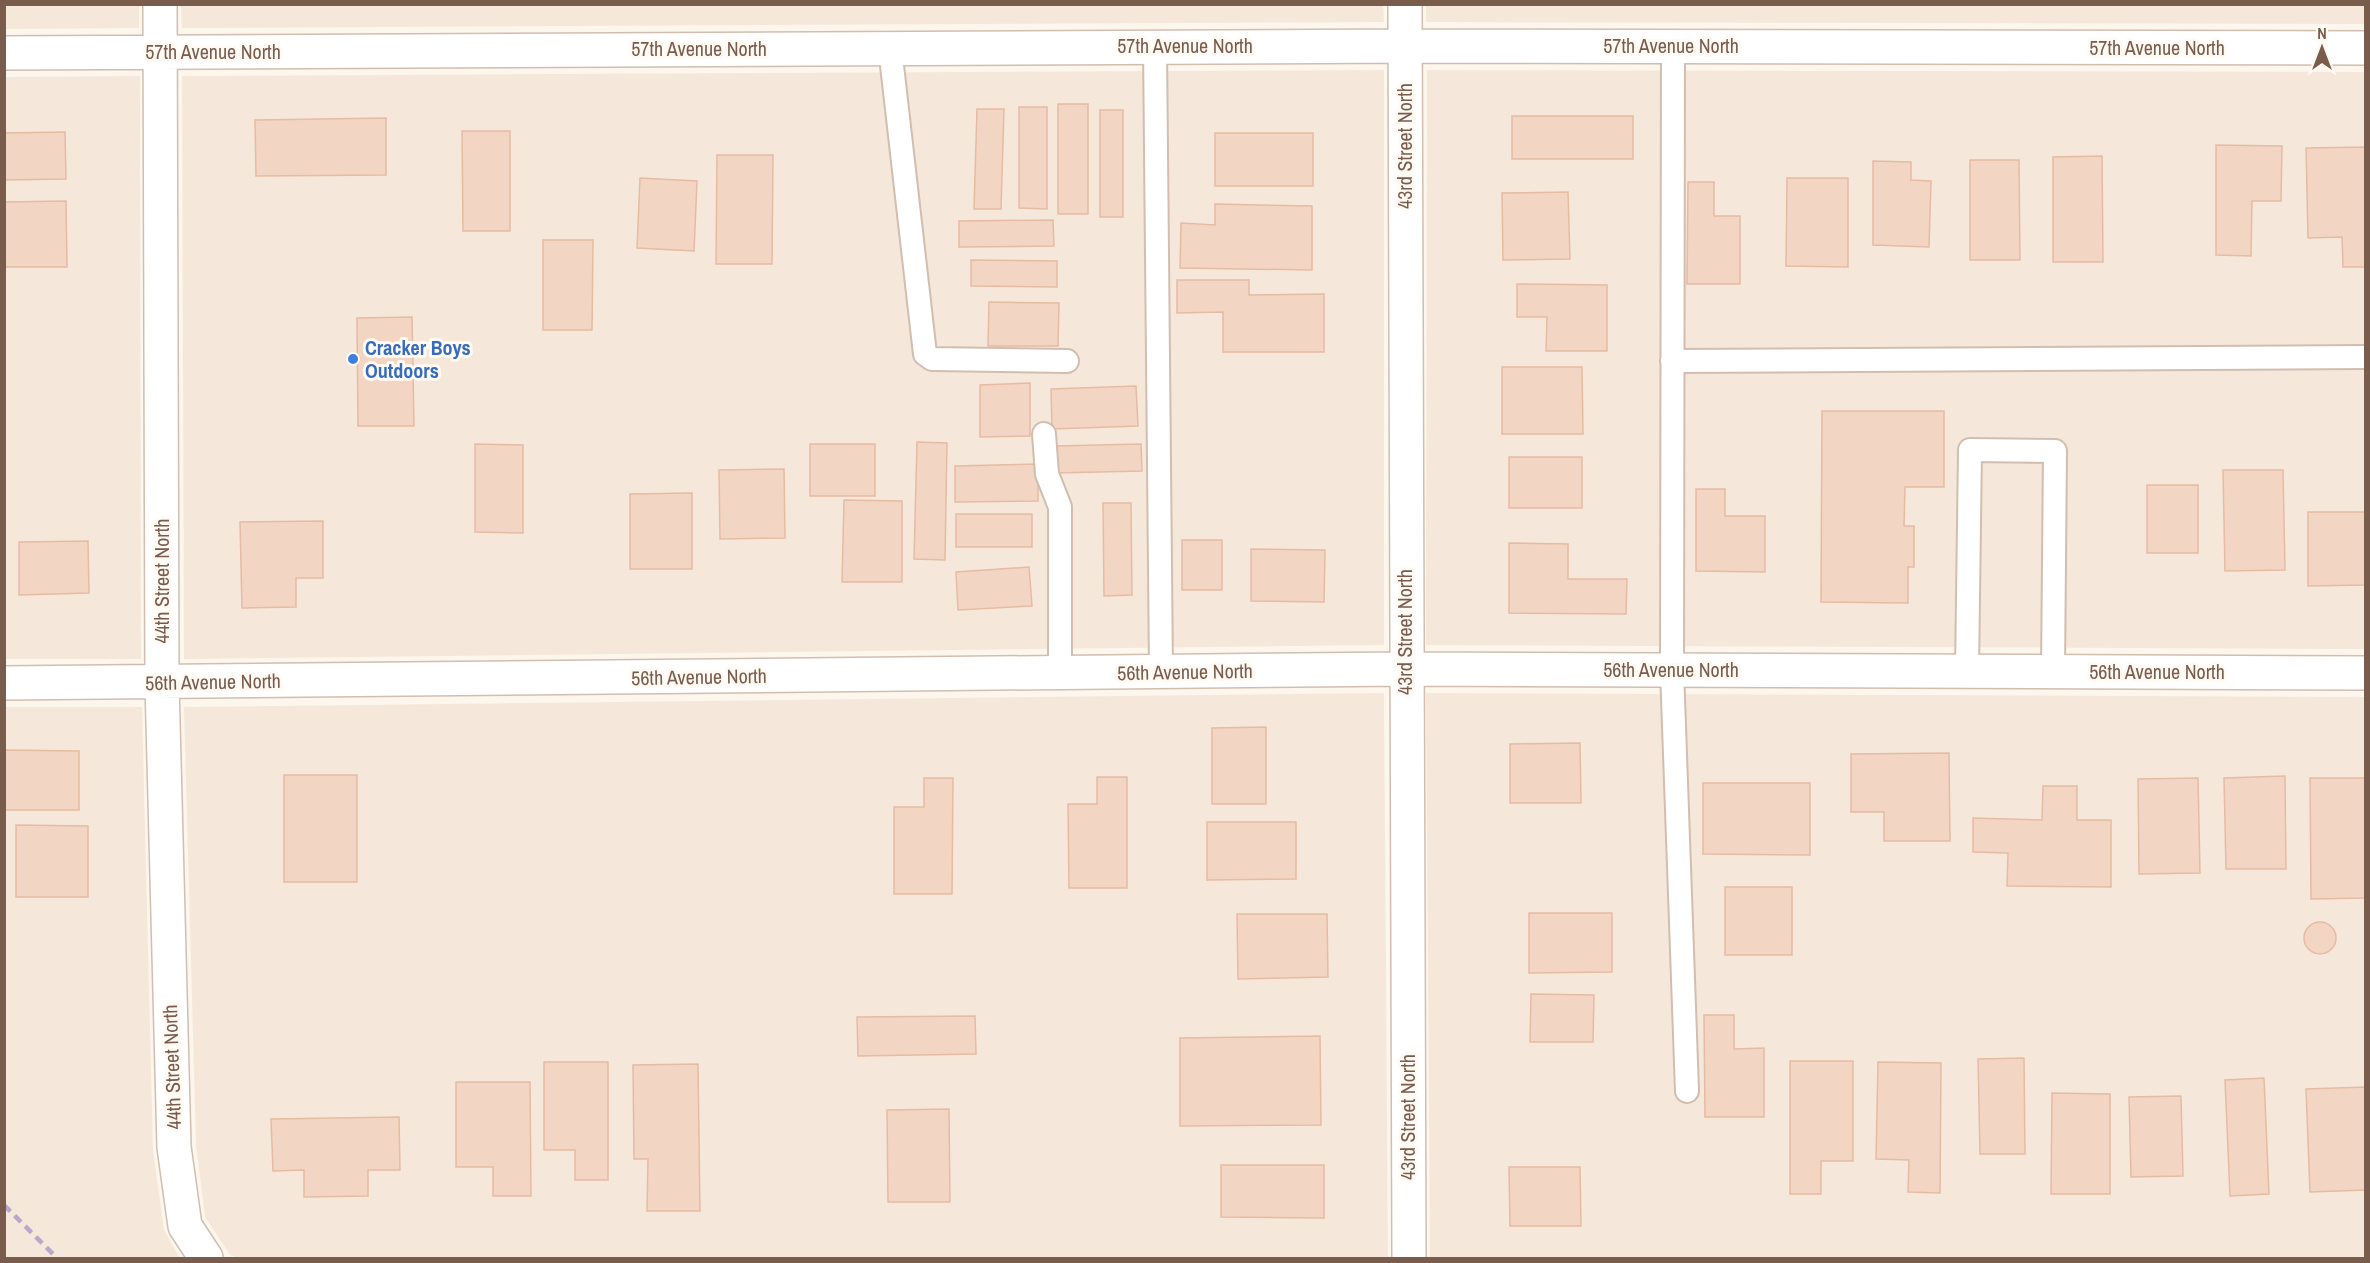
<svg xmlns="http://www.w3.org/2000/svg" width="2370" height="1263" font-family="'Archivo Narrow',sans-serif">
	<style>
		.residential { fill: #f5e8da }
		.building { fill: #f3d5c3; stroke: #e6bba3; stroke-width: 1.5 }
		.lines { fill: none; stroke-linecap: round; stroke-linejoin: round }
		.lane-casing { stroke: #d1beb0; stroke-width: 26 }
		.street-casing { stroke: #d1beb0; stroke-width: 36 }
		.lane { stroke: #fff; stroke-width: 22 }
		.street { stroke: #fff; stroke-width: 33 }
		.rail { stroke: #b9a8c9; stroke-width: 4.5; stroke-dasharray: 9 6; stroke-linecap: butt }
		.shop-dot { fill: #3f7fe0; stroke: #fffaf3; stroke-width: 2 }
		.labels { text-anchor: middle; stroke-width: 6; stroke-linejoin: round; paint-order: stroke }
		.street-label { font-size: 20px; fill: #7a5c4d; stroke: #fffaf3 }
		.shop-label { font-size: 20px; font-weight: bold; fill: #366cbe; stroke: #fffaf3; text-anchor: start }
	</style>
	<rect width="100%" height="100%" fill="#fdf6ec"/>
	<path class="residential" d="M1383,4L1384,22L182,28L181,5Z
		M2365,4V24L1426,22V4Z
		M4,5H139V28L5,29Z
		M1384,70V645L184,659L182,76Z
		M1427,70L2365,72V649L1426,645Z
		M140,76L141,659H5L4,77Z
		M1384,693L1388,1258H238L230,1255L205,1217L196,1145L184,707Z
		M1426,693L2365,697V1258H1430Z
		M5,707H142L153,1150L164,1230L180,1258H5Z"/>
	<path class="building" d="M1058,104H1088V214H1058Z
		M1019,107H1047V209L1019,208Z
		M977,109H1004L1001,209H974Z
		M1100,110H1123V217H1100Z
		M1512,116H1633V159H1512Z
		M386,118V175L256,176L255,120Z
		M462,131H510V231H463Z
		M65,132L66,179L4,180V133Z
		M1215,133H1313V186H1215Z
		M2216,145L2282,146L2281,201H2252L2251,256L2216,255Z
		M2366,147V267H2343L2342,237L2308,238L2306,148Z
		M717,155H773L772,264H716Z
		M2102,156L2103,262H2053V157Z
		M1970,160H2019L2020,260H1970Z
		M1873,161L1911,162V180L1931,181L1929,247L1873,245Z
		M640,178L697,181L694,251L637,248Z
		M1787,178H1848V267L1786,266Z
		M1688,182H1714V216H1740V284H1687Z
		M1568,192L1570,259L1503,260L1502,193Z
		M66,201L67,267H4V202Z
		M1215,204L1312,206V270L1180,268L1181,223L1215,225Z
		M1053,220L1054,246L959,247V221Z
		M543,240H593L592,330H543Z
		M971,260L1057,261V287L971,286Z
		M1177,280H1249V295L1324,294V352H1223V312L1177,313Z
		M1517,284L1607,285V351H1546L1547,317H1517Z
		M989,302L1059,303L1058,346H988Z
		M412,317L414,426H358L357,318Z
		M1502,367H1582L1583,434H1502Z
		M1030,383V436L980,437V385Z
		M1136,386L1138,426L1052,429L1051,389Z
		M1822,411H1944V487H1905L1904,526H1914V567H1908V603L1821,602Z
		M917,442L947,443L945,560L914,559Z
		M475,444L523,445V533L475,532Z
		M810,444H875V496H810Z
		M1141,444L1142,471L1056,473L1055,446Z
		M1509,457H1582V508H1509Z
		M1038,464V501L955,502V466Z
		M784,469L785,538L720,539L719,470Z
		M2223,470H2283L2285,570L2225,571Z
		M2147,485H2198V553H2147Z
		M1696,489H1725V516H1765V572L1696,571Z
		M692,493V569H630V494Z
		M844,500L902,501V582H842Z
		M1103,503H1131L1132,595L1104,596Z
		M2308,512H2366V585L2308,586Z
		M956,514H1032V547H956Z
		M323,521V578H296V607L242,608L240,522Z
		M1182,540H1222V590H1182Z
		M88,541L89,593L19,595V542Z
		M1509,543L1568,544V579H1627L1626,614L1509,613Z
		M1251,549L1325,550L1324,602L1251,601Z
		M1029,567L1032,606L958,610L956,572Z
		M1266,727V804H1212V728Z
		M1580,743L1581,803H1510V744Z
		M4,750L79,751V810H4Z
		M1949,753L1950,841H1884V812H1851V754Z
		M284,775H357V882H284Z
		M2285,776L2286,869H2226L2224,778Z
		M1097,777H1127V888H1069L1068,804H1097Z
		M924,778H953L952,894H894V807H924Z
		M2198,778L2200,873L2139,874L2138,779Z
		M2310,778H2366V898L2311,899Z
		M1703,783H1810V855L1703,854Z
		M2043,786H2077V820H2111V887L2007,886L2008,853L1973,852V818L2042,820Z
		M1207,822H1296V879L1207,880Z
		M16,825L88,826V897H16Z
		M1725,887H1792V955H1725Z
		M1529,913H1612V972L1529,973Z
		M1237,914H1327L1328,977L1238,979Z
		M2304 938a16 16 0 1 1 32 0a16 16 0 1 1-32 0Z
		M1531,994L1594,995L1593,1042H1530Z
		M1704,1015H1734V1049L1764,1048V1117H1705Z
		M975,1016L976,1054L858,1056L857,1017Z
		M1320,1036L1321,1125L1180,1126V1038Z
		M2024,1058L2025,1154H1980L1978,1059Z
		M1790,1061H1853V1161H1821V1194H1790Z
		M544,1062H608V1180H575V1150H544Z
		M1878,1062L1941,1063L1940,1193L1908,1192L1909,1160L1876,1159Z
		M698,1064L700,1211H647L648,1159H634L633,1065Z
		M2264,1078L2269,1194L2230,1196L2225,1080Z
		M456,1082H530L531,1196H493V1167H456Z
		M2366,1087V1190L2310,1192L2306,1089Z
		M2052,1093L2110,1094V1194H2051Z
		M2181,1096L2183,1176L2131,1177L2129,1097Z
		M949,1109L950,1202H888L887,1110Z
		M399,1117L400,1170H368V1196L304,1197V1170L273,1171L271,1119Z
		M1221,1165H1324V1218L1221,1217Z
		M1509,1167H1580L1581,1226H1510Z"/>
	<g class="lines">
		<defs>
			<path id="lane" d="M1155,46L1161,672
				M1673,46L1672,670L1687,1091
				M890,48L925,354L932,359L1067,361
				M1672,361L2366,357
				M1044,434L1047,474L1060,507V673
				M1967,671L1970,450L2055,451L2053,672"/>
			<path id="street" d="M160,4L162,683L174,1147L185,1226L206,1258
				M1405,4L1409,1258
				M4,53L1405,46L2366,48
				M4,683L1405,669L2366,673"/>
		</defs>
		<use href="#lane" class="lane-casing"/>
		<use href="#street" class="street-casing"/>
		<use href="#lane" class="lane"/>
		<use href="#street" class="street"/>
		<path class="rail" d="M4,1205L57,1258"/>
	</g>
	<circle class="shop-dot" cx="353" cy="359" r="6"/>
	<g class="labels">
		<g class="street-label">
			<text x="1185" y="53">57th Avenue North</text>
			<text x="1671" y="53">57th Avenue North</text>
			<text x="2157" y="55">57th Avenue North</text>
			<text x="699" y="56">57th Avenue North</text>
			<text x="213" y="59">57th Avenue North</text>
			<text transform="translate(1405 146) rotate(-90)" y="7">43rd Street North</text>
			<text transform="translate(162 581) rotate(-90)" y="7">44th Street North</text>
			<text transform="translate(1405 632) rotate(-90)" y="7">43rd Street North</text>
			<text x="1671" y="677">56th Avenue North</text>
			<text transform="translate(1185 672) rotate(-1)" y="7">56th Avenue North</text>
			<text x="2157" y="679">56th Avenue North</text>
			<text transform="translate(699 677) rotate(-1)" y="7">56th Avenue North</text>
			<text transform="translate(213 682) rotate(-1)" y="7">56th Avenue North</text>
			<text transform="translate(172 1067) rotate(-92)" y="7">44th Street North</text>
			<text transform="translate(1408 1117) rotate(-90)" y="7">43rd Street North</text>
		</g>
		<g class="shop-label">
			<text x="365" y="355">Cracker Boys<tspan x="365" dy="23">Outdoors</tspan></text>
		</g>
	</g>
	<rect width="2370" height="1263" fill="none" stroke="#7a5c4d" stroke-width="12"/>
	<g transform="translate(2322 48)" stroke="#fffaf3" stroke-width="4.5" paint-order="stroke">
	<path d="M0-4.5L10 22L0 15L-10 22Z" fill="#7a5c4d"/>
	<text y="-9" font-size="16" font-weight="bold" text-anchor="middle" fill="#7a5c4d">N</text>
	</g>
</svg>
